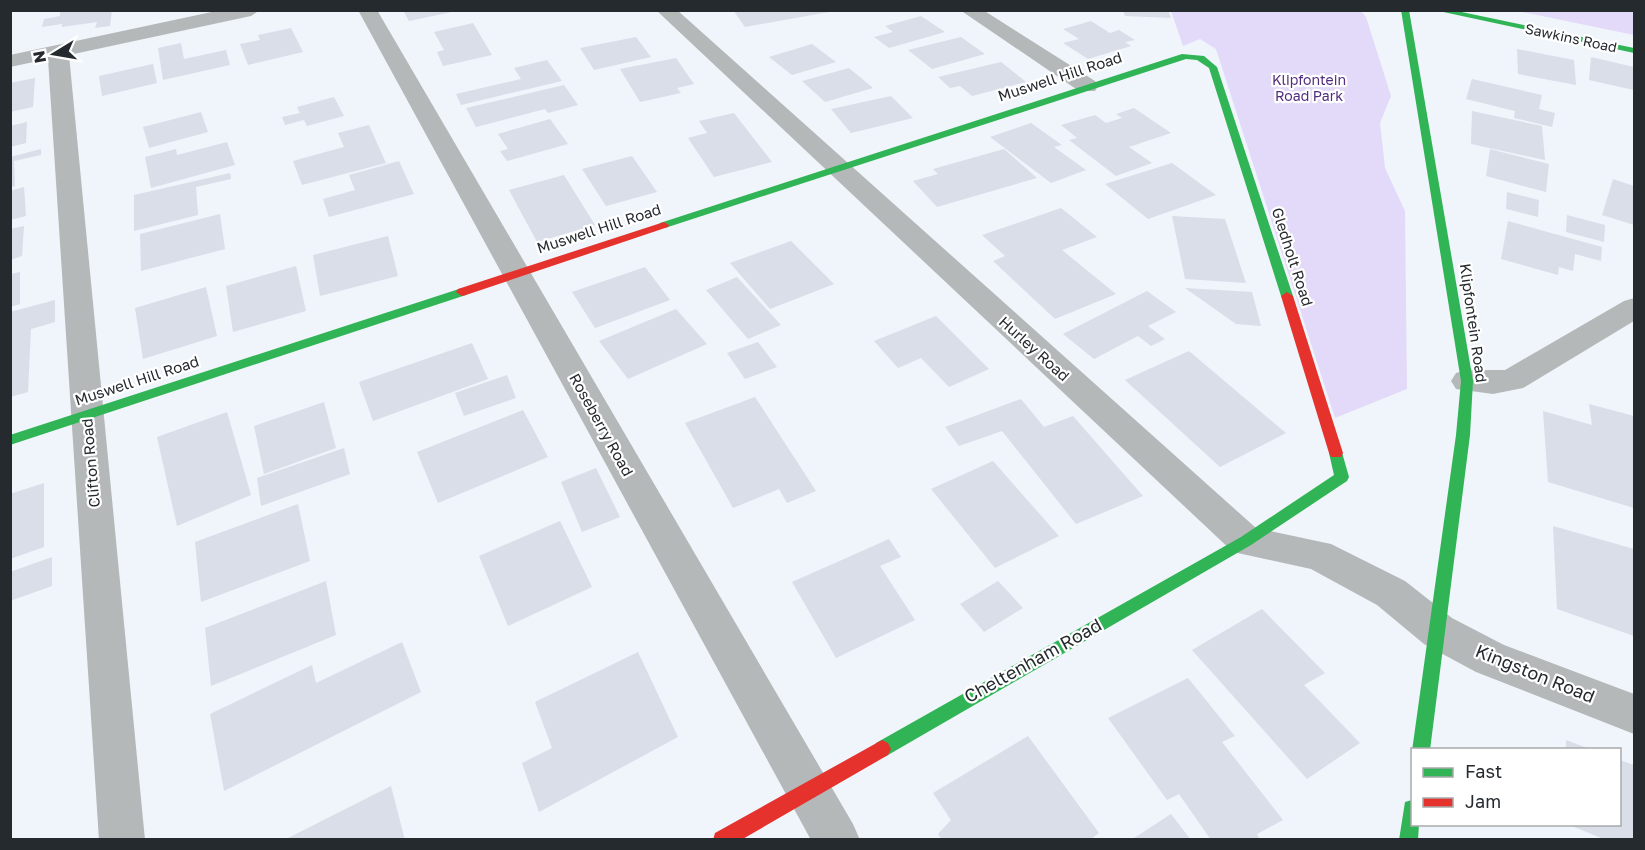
<svg xmlns="http://www.w3.org/2000/svg" width="1645" height="850" font-family="'Golos Text',sans-serif">
	<style>
		.green { fill: #e2daf8 }
		.building { fill: #d9dee9 }
		.lines { fill: none; stroke-linecap: round; stroke-linejoin: round }
		.street { fill: #b4b8b9; fill-rule: evenodd }
		.fast { fill: #30b455; fill-rule: evenodd }
		.jam { fill: #e5322d; fill-rule: evenodd }
		.labels { text-anchor: middle; stroke-width: 4.5; stroke-linejoin: round; paint-order: stroke }
		.far-street-label { font-size: 14px; fill: #252a2e; stroke: #fff }
		.far-park-label { font-size: 14px; fill: #532d7d; stroke: #fff }
		.street-label { font-size: 15px; fill: #252a2e; stroke: #fff }
		.near-street-label { font-size: 18px; fill: #252a2e; stroke: #fff }
	</style>
	<rect width="100%" height="100%" fill="#eff5fa"/>
	<path class="green" d="M1360,10L1366,17L1391,96L1380,123L1385,168L1405,211L1407,389L1335,418L1216,49L1200,39L1183,46L1171,11Z
		M1518,11H1634V35Z"/>
	<path class="building" d="M60,10H112L110,26L95,28L97,22L62,27V24L42,27L44,19L60,16Z
		M403,10H452V12L409,21Z
		M733,10H829V12L745,27Z
		M1123,10H1168L1171,18L1125,16Z
		M921,16L945,32L889,48L874,37L893,32L885,26Z
		M1091,21L1110,33L1119,30L1135,40L1125,42L1131,46L1088,59L1063,43L1079,39L1063,29Z
		M473,23L492,55L443,66L437,52L444,50L434,32Z
		M291,28L303,52L248,65L240,44L260,40L258,35Z
		M636,37L651,57L594,70L580,48Z
		M961,37L985,54L932,69L908,50Z
		M181,43L184,59L226,50L230,65L163,80L158,48Z
		M812,44L836,62L792,75L769,57Z
		M1517,49L1574,60L1576,85L1518,74Z
		M1591,57L1634,67V90L1589,80Z
		M676,58L694,84L677,88L681,93L640,102L620,69Z
		M547,60L562,81L461,105L456,94L521,79L514,68Z
		M1001,62L1026,82L972,96L960,86L950,88L938,77Z
		M153,64L157,83L102,96L99,76Z
		M849,68L873,88L825,102L802,81Z
		M35,78L33,107L10,112V83Z
		M1472,79L1542,95L1539,109L1555,113L1552,127L1514,118L1515,111L1466,99Z
		M564,85L578,105L548,113L545,109L476,127L466,108Z
		M891,96L913,118L851,133L831,109Z
		M334,97L344,116L307,126L304,120L285,125L282,117L300,113L297,107Z
		M1134,108L1171,133L1129,147L1152,163L1116,176L1069,140L1077,138L1061,125L1095,115L1106,123L1122,118L1116,114Z
		M1472,111L1542,126L1545,160L1471,144Z
		M201,112L208,132L149,148L143,127Z
		M734,113L772,162L714,177L688,138L707,133L699,121Z
		M550,119L568,144L507,161L500,151L508,149L498,134Z
		M27,122L26,143L10,147V126Z
		M1031,123L1062,145L1054,147L1086,170L1051,183L990,137Z
		M369,125L386,163L302,185L293,161L344,147L338,133Z
		M227,142L235,165L151,188L145,157L176,149L177,155Z
		M41,149V155L14,161L15,186L10,187V157Z
		M1004,149L1037,178L937,207L913,181L938,174L933,169Z
		M1490,149L1549,164L1546,192L1486,176Z
		M632,156L657,192L606,206L582,169Z
		M399,161L414,194L329,217L323,199L355,190L349,175Z
		M1172,163L1216,195L1148,219L1105,184Z
		M230,173L231,179L196,187L198,215L134,231V195Z
		M564,175L595,225L537,242L509,190Z
		M1613,179L1634,186V225L1602,215Z
		M24,187L26,216L10,220V191Z
		M1507,192L1539,200L1538,217L1506,209Z
		M1061,208L1097,237L1062,250L1116,294L1055,319L993,261L1005,256L982,235Z
		M220,214L225,249L141,271L140,234Z
		M1567,215L1605,225L1604,242L1566,232Z
		M1172,216L1225,219L1246,283L1185,279Z
		M1508,221L1602,247L1601,261L1575,254L1573,271L1559,267L1558,275L1501,259Z
		M24,226L22,256L10,260V229Z
		M388,236L398,276L320,296L313,255Z
		M791,241L834,284L770,309L730,263Z
		M296,266L306,311L233,332L226,286Z
		M645,267L670,300L595,328L572,292Z
		M20,272V304L10,307V274Z
		M737,277L781,325L748,339L706,290Z
		M206,287L217,336L143,359L135,308Z
		M1185,288L1252,292L1261,326L1236,324Z
		M1147,291L1176,312L1148,326L1165,339L1151,346L1138,336L1094,359L1063,334Z
		M55,300V322L31,329L28,392L10,397V312Z
		M676,309L707,344L628,379L599,341Z
		M936,316L989,369L949,387L921,358L898,368L874,341Z
		M758,342L777,367L745,379L727,353Z
		M472,343L488,379L373,421L359,382Z
		M1189,351L1286,433L1220,467L1125,380Z
		M507,375L516,398L464,416L455,393Z
		M755,397L816,491L787,503L779,489L733,508L685,423Z
		M1021,399L1044,427L1073,416L1143,496L1076,524L1002,431L959,446L945,427Z
		M324,402L336,448L264,474L254,426Z
		M1589,404L1634,416V508L1548,482L1543,411L1592,425Z
		M523,410L548,457L438,503L417,452Z
		M227,412L251,495L177,526L157,437Z
		M344,448L350,474L261,506L257,478Z
		M993,461L1059,536L995,568L931,489Z
		M596,468L620,517L582,532L561,482Z
		M44,483V547L10,559V494Z
		M298,504L310,561L201,602L195,542Z
		M560,521L592,587L508,626L479,556Z
		M1553,526L1634,549V636L1557,609Z
		M889,539L901,557L880,566L915,620L836,658L792,582Z
		M52,557V586L10,601V572Z
		M326,581L336,635L211,686L205,628Z
		M998,581L1023,608L984,632L960,604Z
		M1262,609L1325,673L1304,685L1360,743L1307,779L1192,650Z
		M402,642L421,692L224,791L210,714L312,665L316,683Z
		M638,652L678,737L539,812L522,763L552,748L535,702Z
		M1188,678L1235,736L1222,742L1283,820L1257,834L1260,840H1211L1179,794L1167,800L1108,718Z
		M1028,736L1099,833L1090,840H942L938,834L951,820L933,793Z
		M1566,740L1590,749V750H1566Z
		M1620,760L1634,765V840H1606L1572,826L1620,824Z
		M391,786L405,840H284Z
		M1171,814L1191,840H1131Z"/>
	<g class="lines">
		<path class="street" d="M221,10H260L251,16L69,55L145,840H99L48,59L10,67V55Z
			M358,10H377L853,824L860,840H811Z
			M656,10H677L1256,528L1331,544L1405,581L1452,618L1504,645L1634,694V734L1476,672L1424,644L1377,605L1311,569L1233,552Z
			M960,10H983L1095,81L1098,86L1095,91H1079Z
			M1634,298V321L1523,388L1493,394L1456,389L1451,381L1456,373L1467,370H1505L1624,301Z"/>
		<path class="fast" d="M1401,10H1409L1473,381L1470,435L1430,750L1412,751L1456,435L1461,381Z
			M1434,10H1452L1634,48V53Z
			M1182,54L1204,56L1217,67L1293,296L1291,299H1283L1281,296L1209,68L1197,60L1186,59L668,227L664,228L659,225L660,223Z
			M462,288L466,289L468,292L466,295L10,445V435Z
			M1336,448L1341,449L1349,477L1347,481L1251,545L888,755L882,758L876,755L873,749L876,743L1241,537L1334,475L1329,453L1331,449Z
			M1412,800V824H1419L1418,840H1399L1405,802Z"/>
		<path class="jam" d="M664,222L669,225L668,227L466,295L462,296L456,292L458,289Z
			M1287,292L1293,296L1343,453L1341,457H1331L1329,453L1281,296Z
			M882,740L888,743L891,749L888,755L741,840H713L715,833Z"/>
	</g>
	<g class="labels">
		<g class="far-street-label">
			<text transform="translate(1571 38) rotate(12)" y="5">Sawkins Road</text>
		</g>
		<g class="far-park-label">
			<text x="1309" y="85">Klipfontein<tspan x="1309" dy="16">Road Park</tspan></text>
		</g>
		<g class="street-label">
			<text transform="translate(1060 77) rotate(-18)" y="5">Muswell Hill Road</text>
			<text transform="translate(599 229) rotate(-18)" y="5">Muswell Hill Road</text>
			<text transform="translate(1292 257) rotate(72)" y="5">Gledholt Road</text>
			<text transform="translate(1473 323) rotate(82)" y="5">Klipfontein Road</text>
			<text transform="translate(1034 349) rotate(42)" y="5">Hurley Road</text>
			<text transform="translate(137 381) rotate(-18)" y="5">Muswell Hill Road</text>
			<text transform="translate(601 425) rotate(61)" y="5">Roseberry Road</text>
			<text transform="translate(91 463) rotate(-95)" y="5">Clifton Road</text>
		</g>
		<g class="near-street-label">
			<text transform="translate(1033 661) rotate(-29)" y="6">Cheltenham Road</text>
			<text transform="translate(1535 674) rotate(22)" y="6">Kingston Road</text>
		</g>
	</g>
	<rect width="1645" height="850" fill="none" stroke="#252a2e" stroke-width="24"/>
	<rect x="1411" y="748" width="210" height="78" fill="#ffffff" stroke="#a8aaab" stroke-width="1.5"/>
	<rect x="1423" y="768" width="30" height="9" fill="#30b455" stroke="#a8aaab" stroke-width="1.5"/>
	<text x="1465" y="778" font-size="18" fill="#252a2e">Fast</text>
	<rect x="1423" y="798" width="30" height="9" fill="#e5322d" stroke="#a8aaab" stroke-width="1.5"/>
	<text x="1465" y="808" font-size="18" fill="#252a2e">Jam</text>
	<g transform="translate(54 54) rotate(259)" stroke="#ffffff" stroke-width="4.5" paint-order="stroke">
	<path d="M0-4.5L10 22L0 15L-10 22Z" fill="#252a2e"/>
	<text y="-9" font-size="16" font-weight="bold" text-anchor="middle" fill="#252a2e">N</text>
	</g>
</svg>
